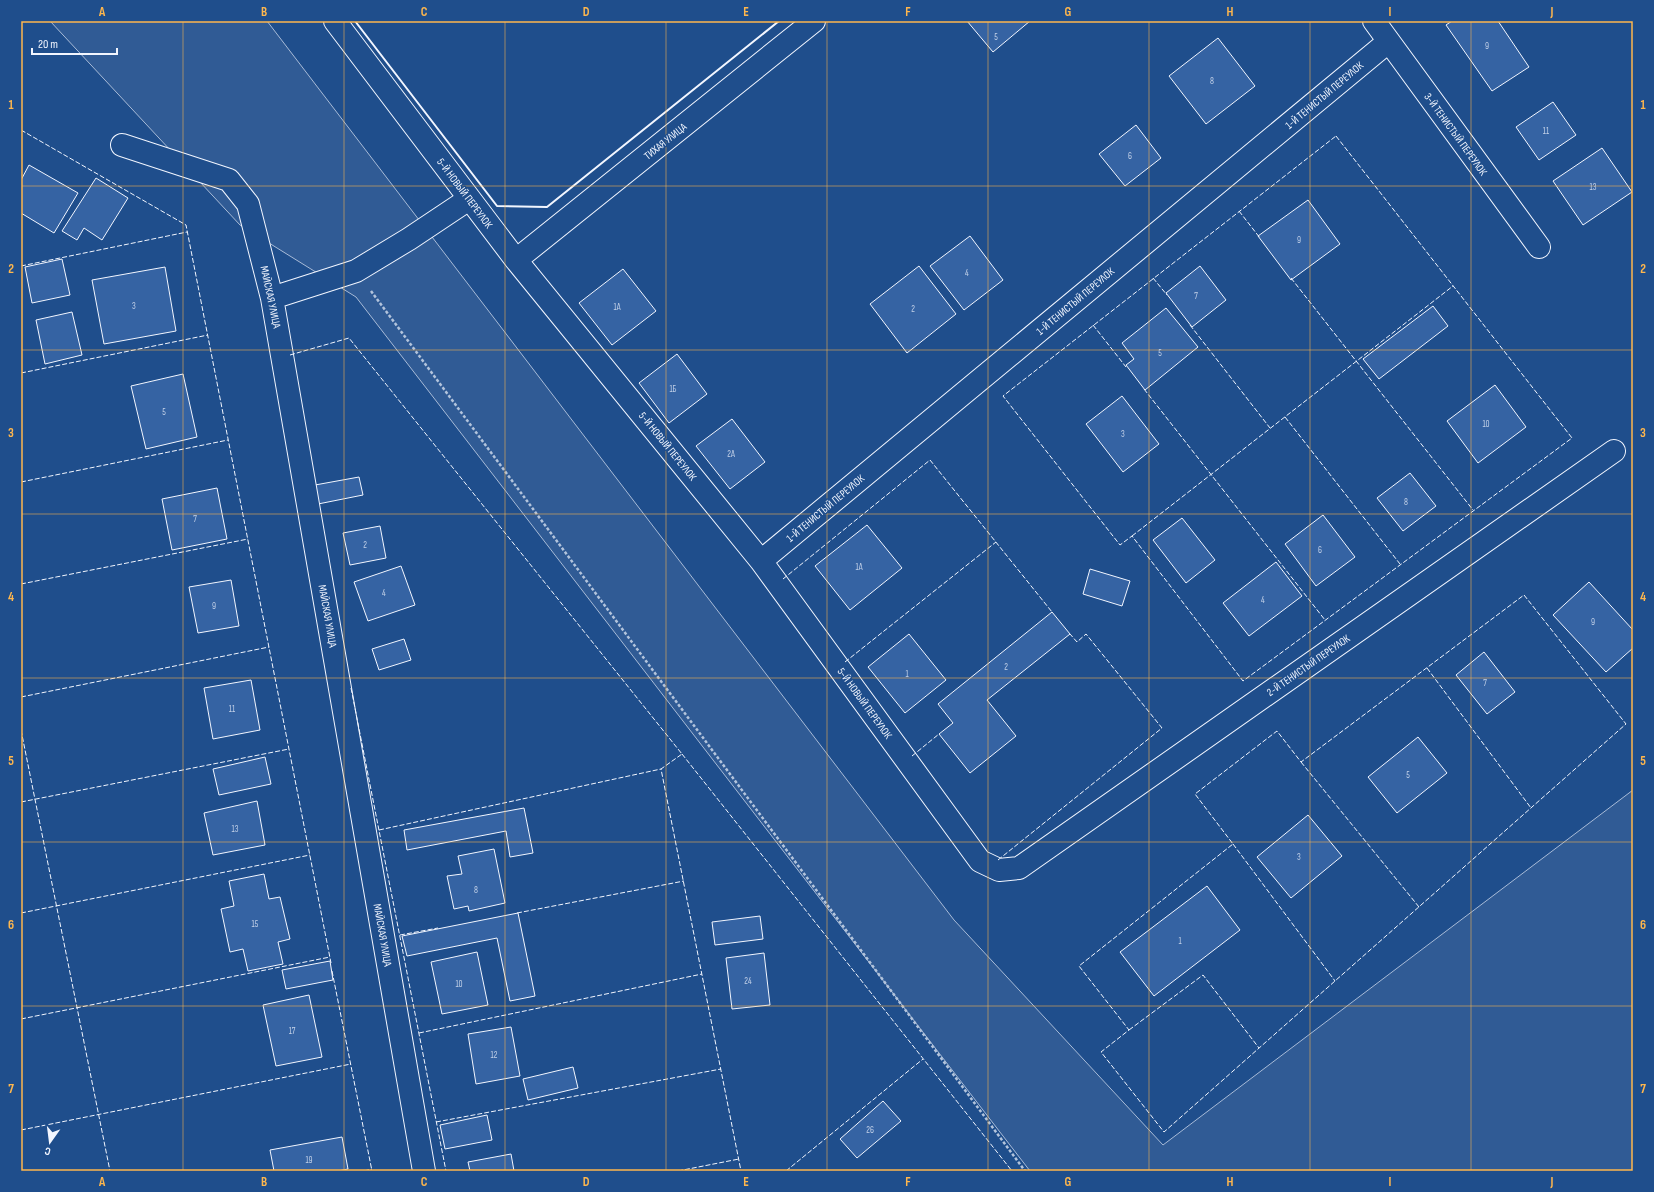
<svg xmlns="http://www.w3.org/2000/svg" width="1654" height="1192" font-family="'Sofia Sans Condensed',sans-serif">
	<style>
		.built { fill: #305b95; stroke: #a8bbd7 }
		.building { fill: #3563a3; stroke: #f2f6ff }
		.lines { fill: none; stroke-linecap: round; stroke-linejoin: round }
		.street-casing { stroke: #f2f6ff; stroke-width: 24 }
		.path { stroke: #b3c4dc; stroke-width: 2.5; stroke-dasharray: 3 2; stroke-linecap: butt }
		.street { stroke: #1f4e8c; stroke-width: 22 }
		.fence { stroke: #f2f6ff; stroke-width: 1; stroke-dasharray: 5 2; stroke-linecap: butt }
		.wall { stroke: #f2f6ff; stroke-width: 2 }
		.grid { fill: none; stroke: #ffb74d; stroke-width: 1; stroke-opacity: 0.55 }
		.labels { text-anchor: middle; stroke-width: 3; stroke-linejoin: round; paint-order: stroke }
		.number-label { font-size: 9px; fill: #c3d1e8 }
		.street-label { font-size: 11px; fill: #f2f6ff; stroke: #1f4e8c }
		.neatline { fill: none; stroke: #ffb74d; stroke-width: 1.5 }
		.grid-label { font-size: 13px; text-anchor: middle; font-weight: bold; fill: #ffb74d }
	</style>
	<rect width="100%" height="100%" fill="#1f4e8c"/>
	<path class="built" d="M50,21H267L954,920L1163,1145L1633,790V1171H1030L356,297L240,225Z"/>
	<path class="building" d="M967,21H1030L993,52Z
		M1452,21H1498L1529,67L1492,91L1446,25Z
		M1218,38L1255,86L1206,124L1169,76Z
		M1553,102L1576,135L1539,160L1516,127Z
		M1136,125L1161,158L1125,186L1099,154Z
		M1602,148L1632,192L1583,225L1553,181Z
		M29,165L78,193L54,233L21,213V180Z
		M96,178L128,198L102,240L84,228L77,240L62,231Z
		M1308,200L1340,244L1291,280L1258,236Z
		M970,236L1003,280L964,310L930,266Z
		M62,259L70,295L32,303L25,267Z
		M919,266L956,314L907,353L870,304Z
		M1200,266L1226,300L1192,327L1166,293Z
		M165,267L176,331L104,344L92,280Z
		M623,269L656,311L612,345L579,303Z
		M1433,306L1448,326L1379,379L1363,359Z
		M1166,308L1198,347L1145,390L1126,365L1134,359L1122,343Z
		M72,312L82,355L45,364L36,320Z
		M677,354L707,394L669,423L639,383Z
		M183,374L197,437L146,449L131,386Z
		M1495,385L1526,427L1478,463L1447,421Z
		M1122,396L1159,444L1123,472L1086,424Z
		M732,419L765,462L730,489L696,446Z
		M1410,473L1436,506L1403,531L1377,498Z
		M359,477L363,495L318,504L315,485Z
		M217,488L227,539L172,550L162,499Z
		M1323,515L1355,557L1316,586L1285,544Z
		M1182,518L1215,560L1186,583L1153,540Z
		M867,525L902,568L850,610L815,566Z
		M380,526L386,558L350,565L343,533Z
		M1276,562L1302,596L1249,636L1223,603Z
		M401,566L415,605L368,621L354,582Z
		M1090,569L1130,581L1122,606L1083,594Z
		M231,580L239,626L198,633L189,587Z
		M1589,582L1633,630V648L1606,672L1553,615Z
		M1052,612L1070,634L987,700L1016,736L970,773L939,734L953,723L938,704Z
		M909,634L946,680L905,713L868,667Z
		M404,639L411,660L379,670L372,649Z
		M1484,652L1515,692L1487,714L1456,675Z
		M251,680L260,730L213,739L204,688Z
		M1418,737L1447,773L1397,813L1368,777Z
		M265,757L271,784L219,795L213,769Z
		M257,801L265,845L213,855L204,813Z
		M524,808L533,853L510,857L506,831L407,850L404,830Z
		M1308,815L1342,856L1291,898L1257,857Z
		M494,849L505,903L469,911L468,906L454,909L447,876L462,874L458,856Z
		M264,874L269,899L280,897L290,939L278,942L283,964L248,971L243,949L230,952L221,909L234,906L229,881Z
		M1207,886L1240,930L1154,996L1120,952Z
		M518,913L535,996L510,1001L497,938L407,956L402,936Z
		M760,916L763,939L715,945L712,922Z
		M477,952L488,1005L442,1014L431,962Z
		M764,953L770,1005L732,1009L726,958Z
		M330,961L333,980L286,989L282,970Z
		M309,995L322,1057L276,1066L263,1005Z
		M511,1027L520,1076L476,1084L468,1034Z
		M573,1067L578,1088L528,1100L523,1079Z
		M883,1101L901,1121L857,1158L840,1139Z
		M487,1115L492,1140L445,1149L440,1125Z
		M342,1137L348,1169L338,1171H274L270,1150Z
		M511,1154L514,1171H470L468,1162Z"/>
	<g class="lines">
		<defs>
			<path id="street" d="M335,21L516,260L761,561L980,861L999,870L1019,868L1614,451
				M1374,21L1539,247
				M122,145L229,180L248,204L272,298L424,1171
				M516,260L814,21
				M272,298L356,271L409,239L469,199
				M761,561L1388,42"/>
		</defs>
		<use href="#street" class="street-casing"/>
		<path class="path" d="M371,291L1025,1171"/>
		<use href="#street" class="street"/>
		<path class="fence" d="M21,130L186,225L331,963
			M1336,136L1572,438L1243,681L1132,536L1120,545L1003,396Z
			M1239,211L1260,238
			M21,266L187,232
			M1153,278L1167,295
			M1291,278L1473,510
			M1093,325L1126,367
			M1190,325L1270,428
			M290,355L349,338L682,754L661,769L741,1171
			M21,373L208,335
			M1144,389L1325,620
			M1285,417L1400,564
			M21,482L228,440
			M1132,536L1453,286
			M783,579L930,460L1052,612
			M21,584L248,539
			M1524,595L1626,724L1164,1132L1101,1052L1129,1030L1079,966L1233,844L1195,794L1277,731L1301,762Z
			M845,662L996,542
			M1427,668L1531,808
			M351,688L446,1171
			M21,697L269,647
			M21,730L110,1171
			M682,754L1012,1171
			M912,756L939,734
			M1301,762L1419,907
			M21,802L289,749
			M379,830L661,769
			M1233,844L1335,981
			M998,860L1162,728L1086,634L1077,642L1070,634
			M21,913L310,855
			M517,913L684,881
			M400,935L438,928
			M332,971L372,1171
			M21,1019L330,957
			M1129,1030L1203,975L1259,1048
			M419,1033L702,974
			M436,1122L721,1069
			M21,1130L351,1064
			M364,1171L372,1169
			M678,1171L739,1159
			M786,1171L923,1059"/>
		<path class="wall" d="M355,21L497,206L547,207L779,21"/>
	</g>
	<path class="grid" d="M183,21V1171M344,21V1171M505,21V1171M666,21V1171M827,21V1171M988,21V1171M1149,21V1171M1310,21V1171M1471,21V1171M21,186H1633M21,350H1633M21,514H1633M21,678H1633M21,842H1633M21,1006H1633"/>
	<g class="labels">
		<g class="number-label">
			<text x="996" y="40">5</text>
			<text x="1487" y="49">9</text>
			<text x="1212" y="84">8</text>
			<text x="1546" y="134">11</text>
			<text x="1130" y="159">6</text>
			<text x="1593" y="190">13</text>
			<text x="1299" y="243">9</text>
			<text x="967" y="276">4</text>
			<text x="1196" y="299">7</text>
			<text x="134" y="309">3</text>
			<text x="617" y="310">1А</text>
			<text x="913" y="312">2</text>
			<text x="1160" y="356">5</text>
			<text x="673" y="392">1Б</text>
			<text x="164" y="415">5</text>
			<text x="1486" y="427">10</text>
			<text x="1123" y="437">3</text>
			<text x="731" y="457">2А</text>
			<text x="1406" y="505">8</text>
			<text x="195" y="522">7</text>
			<text x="365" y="548">2</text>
			<text x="1320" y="553">6</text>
			<text x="859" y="570">1А</text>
			<text x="384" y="596">4</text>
			<text x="1263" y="603">4</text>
			<text x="214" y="609">9</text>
			<text x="1593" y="625">9</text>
			<text x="1006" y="670">2</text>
			<text x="907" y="677">1</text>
			<text x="1485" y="686">7</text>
			<text x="232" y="712">11</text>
			<text x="1408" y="778">5</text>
			<text x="235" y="832">13</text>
			<text x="1299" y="860">3</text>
			<text x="476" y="893">8</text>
			<text x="255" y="927">15</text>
			<text x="1180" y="944">1</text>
			<text x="748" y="984">24</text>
			<text x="459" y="987">10</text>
			<text x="292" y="1034">17</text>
			<text x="494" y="1058">12</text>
			<text x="870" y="1133">26</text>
			<text x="309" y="1163">19</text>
		</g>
		<g class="street-label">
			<text transform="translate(1324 95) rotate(-40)" y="4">1-Й ТЕНИСТЫЙ ПЕРЕУЛОК</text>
			<text transform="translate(1456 134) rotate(54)" y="4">3-Й ТЕНИСТЫЙ ПЕРЕУЛОК</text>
			<text transform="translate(665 141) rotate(-39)" y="4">ТИХАЯ УЛИЦА</text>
			<text transform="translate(465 193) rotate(53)" y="4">5-Й НОВЫЙ ПЕРЕУЛОК</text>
			<text transform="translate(271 297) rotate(78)" y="4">МАЙСКАЯ УЛИЦА</text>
			<text transform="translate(1075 301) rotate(-40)" y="4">1-Й ТЕНИСТЫЙ ПЕРЕУЛОК</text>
			<text transform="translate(668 446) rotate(51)" y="4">5-Й НОВЫЙ ПЕРЕУЛОК</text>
			<text transform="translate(825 508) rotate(-40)" y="4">1-Й ТЕНИСТЫЙ ПЕРЕУЛОК</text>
			<text transform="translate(328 616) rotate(80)" y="4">МАЙСКАЯ УЛИЦА</text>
			<text transform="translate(1308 665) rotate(-35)" y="4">2-Й ТЕНИСТЫЙ ПЕРЕУЛОК</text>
			<text transform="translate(865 703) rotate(54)" y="4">5-Й НОВЫЙ ПЕРЕУЛОК</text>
			<text transform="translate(383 935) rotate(80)" y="4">МАЙСКАЯ УЛИЦА</text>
		</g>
	</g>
	<rect width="1654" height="1192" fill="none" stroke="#1f4e8c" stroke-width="44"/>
	<g transform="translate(50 1142) rotate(194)" stroke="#1f4e8c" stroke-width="3" paint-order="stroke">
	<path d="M0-3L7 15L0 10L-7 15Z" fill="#f2f6ff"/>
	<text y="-6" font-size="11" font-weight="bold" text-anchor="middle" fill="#f2f6ff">С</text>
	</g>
	<path d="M32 48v6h85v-6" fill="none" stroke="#f2f6ff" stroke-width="2"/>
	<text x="38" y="48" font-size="12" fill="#f2f6ff" stroke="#1f4e8c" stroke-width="3" paint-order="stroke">20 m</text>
	<rect x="22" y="22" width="1610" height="1148" class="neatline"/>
	<g class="grid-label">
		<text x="102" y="16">A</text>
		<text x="264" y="16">B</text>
		<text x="424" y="16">C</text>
		<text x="586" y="16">D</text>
		<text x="746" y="16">E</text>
		<text x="908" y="16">F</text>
		<text x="1068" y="16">G</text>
		<text x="1230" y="16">H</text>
		<text x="1390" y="16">I</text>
		<text x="1552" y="16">J</text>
		<text x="11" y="109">1</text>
		<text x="1643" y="109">1</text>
		<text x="11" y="273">2</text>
		<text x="1643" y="273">2</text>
		<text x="11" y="437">3</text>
		<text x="1643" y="437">3</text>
		<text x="11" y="601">4</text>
		<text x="1643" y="601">4</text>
		<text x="11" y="765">5</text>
		<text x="1643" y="765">5</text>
		<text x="11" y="929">6</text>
		<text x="1643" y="929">6</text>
		<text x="11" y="1093">7</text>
		<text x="1643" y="1093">7</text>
		<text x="102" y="1186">A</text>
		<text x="264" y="1186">B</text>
		<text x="424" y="1186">C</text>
		<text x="586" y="1186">D</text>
		<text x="746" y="1186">E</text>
		<text x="908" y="1186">F</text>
		<text x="1068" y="1186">G</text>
		<text x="1230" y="1186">H</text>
		<text x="1390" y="1186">I</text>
		<text x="1552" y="1186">J</text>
	</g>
</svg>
